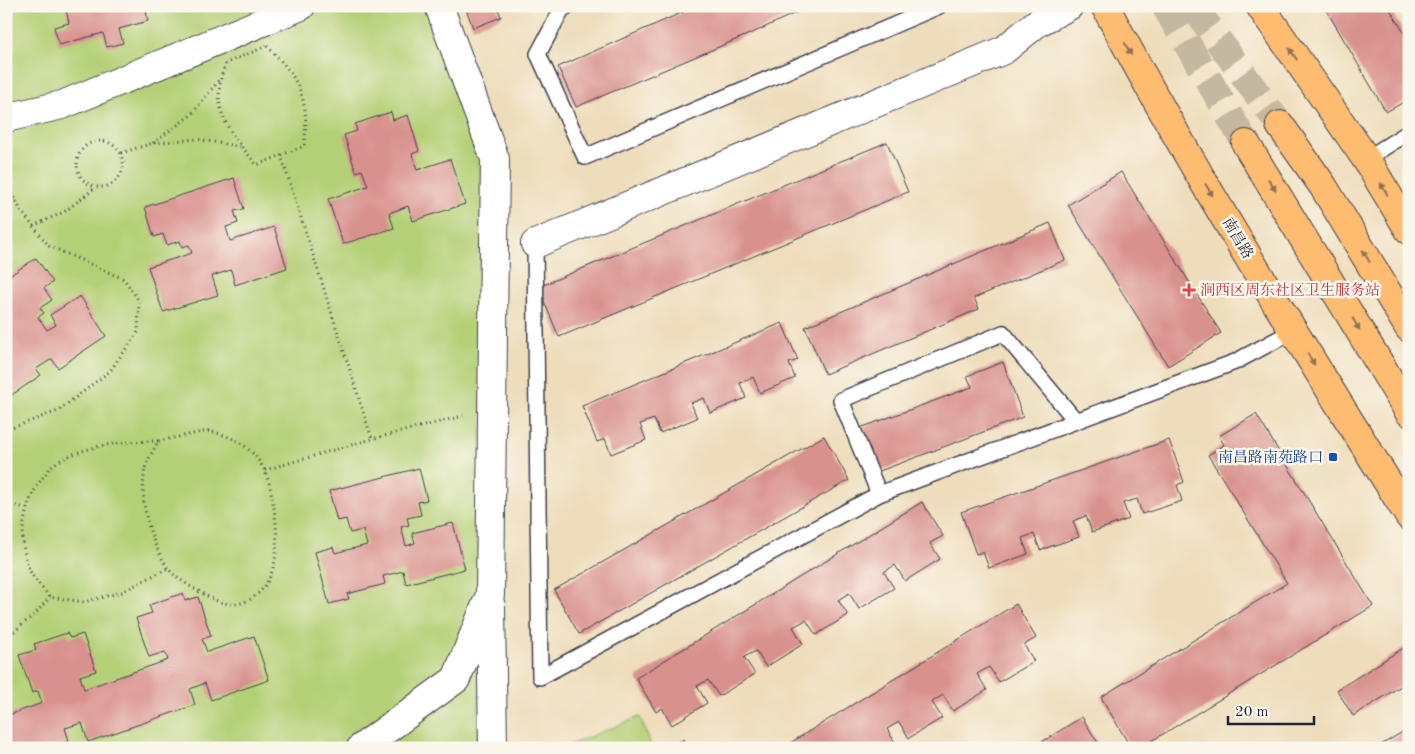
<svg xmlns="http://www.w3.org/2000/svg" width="1415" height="754" font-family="'Old Standard TT','Noto Serif SC',serif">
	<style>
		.green { fill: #b4d076; stroke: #6b7958 }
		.building { fill: #d9918d }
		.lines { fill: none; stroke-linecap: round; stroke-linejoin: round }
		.trunk-tunnel { stroke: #c5b8a1; stroke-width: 28; stroke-dasharray: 28 14; stroke-linecap: butt }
		.service-casing { stroke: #413e4e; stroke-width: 18 }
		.minor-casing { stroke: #413e4e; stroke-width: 30 }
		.primary-casing { stroke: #413e4e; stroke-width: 30 }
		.trunk-casing { stroke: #413e4e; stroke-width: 30 }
		.path { stroke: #413e4e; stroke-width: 3; stroke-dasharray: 1 4; stroke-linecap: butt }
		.service { stroke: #fff; stroke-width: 15 }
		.minor { stroke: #fff; stroke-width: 28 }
		.primary { stroke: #fdbc70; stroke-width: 28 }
		.trunk { stroke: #fdbc70; stroke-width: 28 }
		.oneway { fill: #906f56 }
		.health-dot { fill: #e0444e; stroke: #fbf7ec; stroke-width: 2 }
		.transit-dot { fill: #1a4fb4; stroke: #fbf7ec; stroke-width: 2 }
		.labels { text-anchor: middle; stroke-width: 5; stroke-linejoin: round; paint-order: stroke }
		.street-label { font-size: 15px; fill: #22223b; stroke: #fbf7ec }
		.health-label { font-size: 15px; fill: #be3a42; stroke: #fbf7ec; text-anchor: start }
		.transit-label { font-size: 15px; fill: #164399; stroke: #fbf7ec; text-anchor: end }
	</style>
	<rect width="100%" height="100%" fill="#fbf7ec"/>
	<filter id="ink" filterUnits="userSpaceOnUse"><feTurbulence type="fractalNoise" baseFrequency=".02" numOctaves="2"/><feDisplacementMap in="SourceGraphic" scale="10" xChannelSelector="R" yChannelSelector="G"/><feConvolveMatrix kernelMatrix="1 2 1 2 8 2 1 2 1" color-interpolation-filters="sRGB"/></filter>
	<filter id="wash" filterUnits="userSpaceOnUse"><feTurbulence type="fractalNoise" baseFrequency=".0096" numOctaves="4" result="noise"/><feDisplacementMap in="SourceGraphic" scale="20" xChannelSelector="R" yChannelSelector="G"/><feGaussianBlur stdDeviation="1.12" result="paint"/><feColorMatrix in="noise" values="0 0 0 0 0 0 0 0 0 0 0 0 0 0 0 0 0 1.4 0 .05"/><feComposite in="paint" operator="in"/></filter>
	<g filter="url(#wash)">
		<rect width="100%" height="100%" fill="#edb"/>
		<path class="green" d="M6,6H428L484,160L478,748H6Z
			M640,717L652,748H562L639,717Z"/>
		<g id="blocks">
			<path class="building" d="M65,6H158L146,11L148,21L119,29L123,43L107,47L103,33L59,45L54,27L69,23Z
				M465,6H497L501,17L473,28Z
				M697,6H810L759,30L576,107L558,67Z
				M1324,6H1388L1409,41V99L1386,112Z
				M391,112L393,120L408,115L419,151L412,154L417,170L450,159L465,204L413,221L408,206L389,213L394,228L343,244L328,199L368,186L362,170L356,172L344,135L357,131L355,124Z
				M887,142L908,192L559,337L538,287Z
				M1121,172L1221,333L1168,366L1068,205Z
				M234,178L244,209L234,211L238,223L226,227L230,241L274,227L287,268L235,285L231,270L212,276L218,295L163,312L148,267L192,253L189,245L182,247L180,241L167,245L163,234L154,237L145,207Z
				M1050,223L1065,260L974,298L979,309L825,374L805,327Z
				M36,258L53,282L44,288L52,300L40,308L44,313L38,317L47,330L56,325L50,315L80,296L106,336L58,368L52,359L36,369L41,375L6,399V347L10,345L6,340V278Z
				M782,323L798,360L789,363L795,378L760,393L753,377L740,383L746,398L710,413L704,398L691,403L697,418L660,433L654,419L640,424L646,440L611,454L605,439L597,442L582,406Z
				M1003,362L1023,417L877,472L860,428L972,387L967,376Z
				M1256,414L1373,606L1140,748H1131L1101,697L1287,583L1208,455L1224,445L1219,436Z
				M824,436L849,480L579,634L554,590Z
				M1169,440L1184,482L1177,485L1182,501L1142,514L1137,499L1123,503L1129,519L1092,532L1086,516L1073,521L1079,537L1040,550L1034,534L1022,538L1028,554L989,568L983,552L976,554L961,512Z
				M419,468L427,500L418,502L421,515L407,518L409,525L401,527L406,546L415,543L412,533L453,523L465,569L406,584L403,571L383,576L385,584L347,594L349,599L329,604L315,552L333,547L335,553L367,545L363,530L350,533L346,519L337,521L329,491Z
				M922,502L943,536L930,543L940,559L905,581L895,565L884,572L894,588L859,609L849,593L838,600L848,615L816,635L806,620L793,627L803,644L766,667L756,651L744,657L755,674L719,696L708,680L697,686L707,703L672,725L662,708L656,712L636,678Z
				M183,593L185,601L198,597L211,636L202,639L207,652L254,636L269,680L211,700L205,683L190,689L195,705L88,742L82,723L65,728L69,741L49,748H9L6,739V716L42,703L38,691L32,693L19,655L36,650L34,644L67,633L70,638L83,634L96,671L80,676L84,689L168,660L165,652L149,657L136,618L152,613L149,605Z
				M1016,604L1036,638L1024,645L1034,661L999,682L989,667L977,674L987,690L953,711L943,695L932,702L942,718L909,738L899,722L887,729L897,746L894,748H782Z
				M1408,645L1409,681L1353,716L1337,690Z
				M1082,717L1101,748H1032Z
				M1409,728V748H1376Z
				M684,739L690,748H671Z"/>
		</g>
	</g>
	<g filter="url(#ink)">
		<use href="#blocks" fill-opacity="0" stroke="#413e4e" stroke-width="1"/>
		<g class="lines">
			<path class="trunk-tunnel" d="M1165,6L1246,144
				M1193,6L1280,125"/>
			<defs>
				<path id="service" d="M568,6L562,9L538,54L585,157L939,6
					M1366,159L1409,132
					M535,244L540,677L879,494
					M1076,421L1003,333L841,400L879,494L1235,362L1293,331"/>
				<path id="minor" d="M6,118L62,105L301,6
					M535,244L1004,50L1037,23L1069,6
					M491,606L493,748
					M361,748L456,679L490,595L495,159L439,6"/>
				<path id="primary" d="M1105,6C1198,181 1304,349 1409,516
					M1260,6L1366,159L1409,230"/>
				<path id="trunk" d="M1280,125L1323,186L1409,328
					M1246,144L1409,412"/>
			</defs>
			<use href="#service" class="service-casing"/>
			<use href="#minor" class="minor-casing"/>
			<use href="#primary" class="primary-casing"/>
			<use href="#trunk" class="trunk-casing"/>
			<path class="path" d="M267,46C300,79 310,100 304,146L257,165C228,132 208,107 226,63Z
				M77 164a23 23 0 1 1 46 0a23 23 0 1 1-46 0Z
				M153,143L191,115L219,80
				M121,153L153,143L197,139L241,147
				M281,155L372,439
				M6,179L21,211L49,246L124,279L139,301L138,332L110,371L58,411L6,430
				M6,203L16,199
				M33,226L64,212L95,188
				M208,431C242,437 265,457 271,492C278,526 285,580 249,600C234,607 221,604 207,596C195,589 175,579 167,567C149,538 139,502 145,469C147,460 154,450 158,441Z
				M158,441C123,441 84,445 54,464C50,467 47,472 44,476C23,502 16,541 31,573C35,581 44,590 50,597L84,602L122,592L168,568
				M265,470L372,439L463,416
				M6,504L26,508
				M6,638L34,615L50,597"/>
			<use href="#service" class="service"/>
			<use href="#minor" class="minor"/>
			<use href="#primary" class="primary"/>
			<use href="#trunk" class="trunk"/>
		</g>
		<defs><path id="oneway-solid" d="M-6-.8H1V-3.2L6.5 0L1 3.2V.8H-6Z" transform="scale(1.25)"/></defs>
		<g class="oneway">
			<use href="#oneway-solid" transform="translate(1128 49) rotate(62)"/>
			<use href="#oneway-solid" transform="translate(1293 54) rotate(-125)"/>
			<use href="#oneway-solid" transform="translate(1272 185) rotate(58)"/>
			<use href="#oneway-solid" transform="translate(1384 189) rotate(-121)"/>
			<use href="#oneway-solid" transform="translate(1209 190) rotate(59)"/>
			<use href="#oneway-solid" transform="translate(1366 256) rotate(-121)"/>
			<use href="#oneway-solid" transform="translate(1356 324) rotate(59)"/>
			<use href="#oneway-solid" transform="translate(1311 359) rotate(58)"/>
		</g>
	</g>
	<path class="health-dot" d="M1186.5 282.5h5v5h5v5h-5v5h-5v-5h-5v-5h5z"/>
	<rect class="transit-dot" x="1328" y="452" width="10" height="10" rx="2.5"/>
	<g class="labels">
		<g class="street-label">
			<text transform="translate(1238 238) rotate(59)" y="5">南昌路</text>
		</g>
		<g class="health-label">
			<text x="1200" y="295">涧西区周东社区卫生服务站</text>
		</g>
		<g class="transit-label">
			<text x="1323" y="462">南昌路南苑路口</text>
		</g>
	</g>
	<rect width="1415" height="754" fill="none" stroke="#fbf7ec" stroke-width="25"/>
	<path d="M1228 716v8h86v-8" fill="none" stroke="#22223b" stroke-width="2.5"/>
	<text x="1235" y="716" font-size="15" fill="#22223b" stroke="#fbf7ec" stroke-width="4" paint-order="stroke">20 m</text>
</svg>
